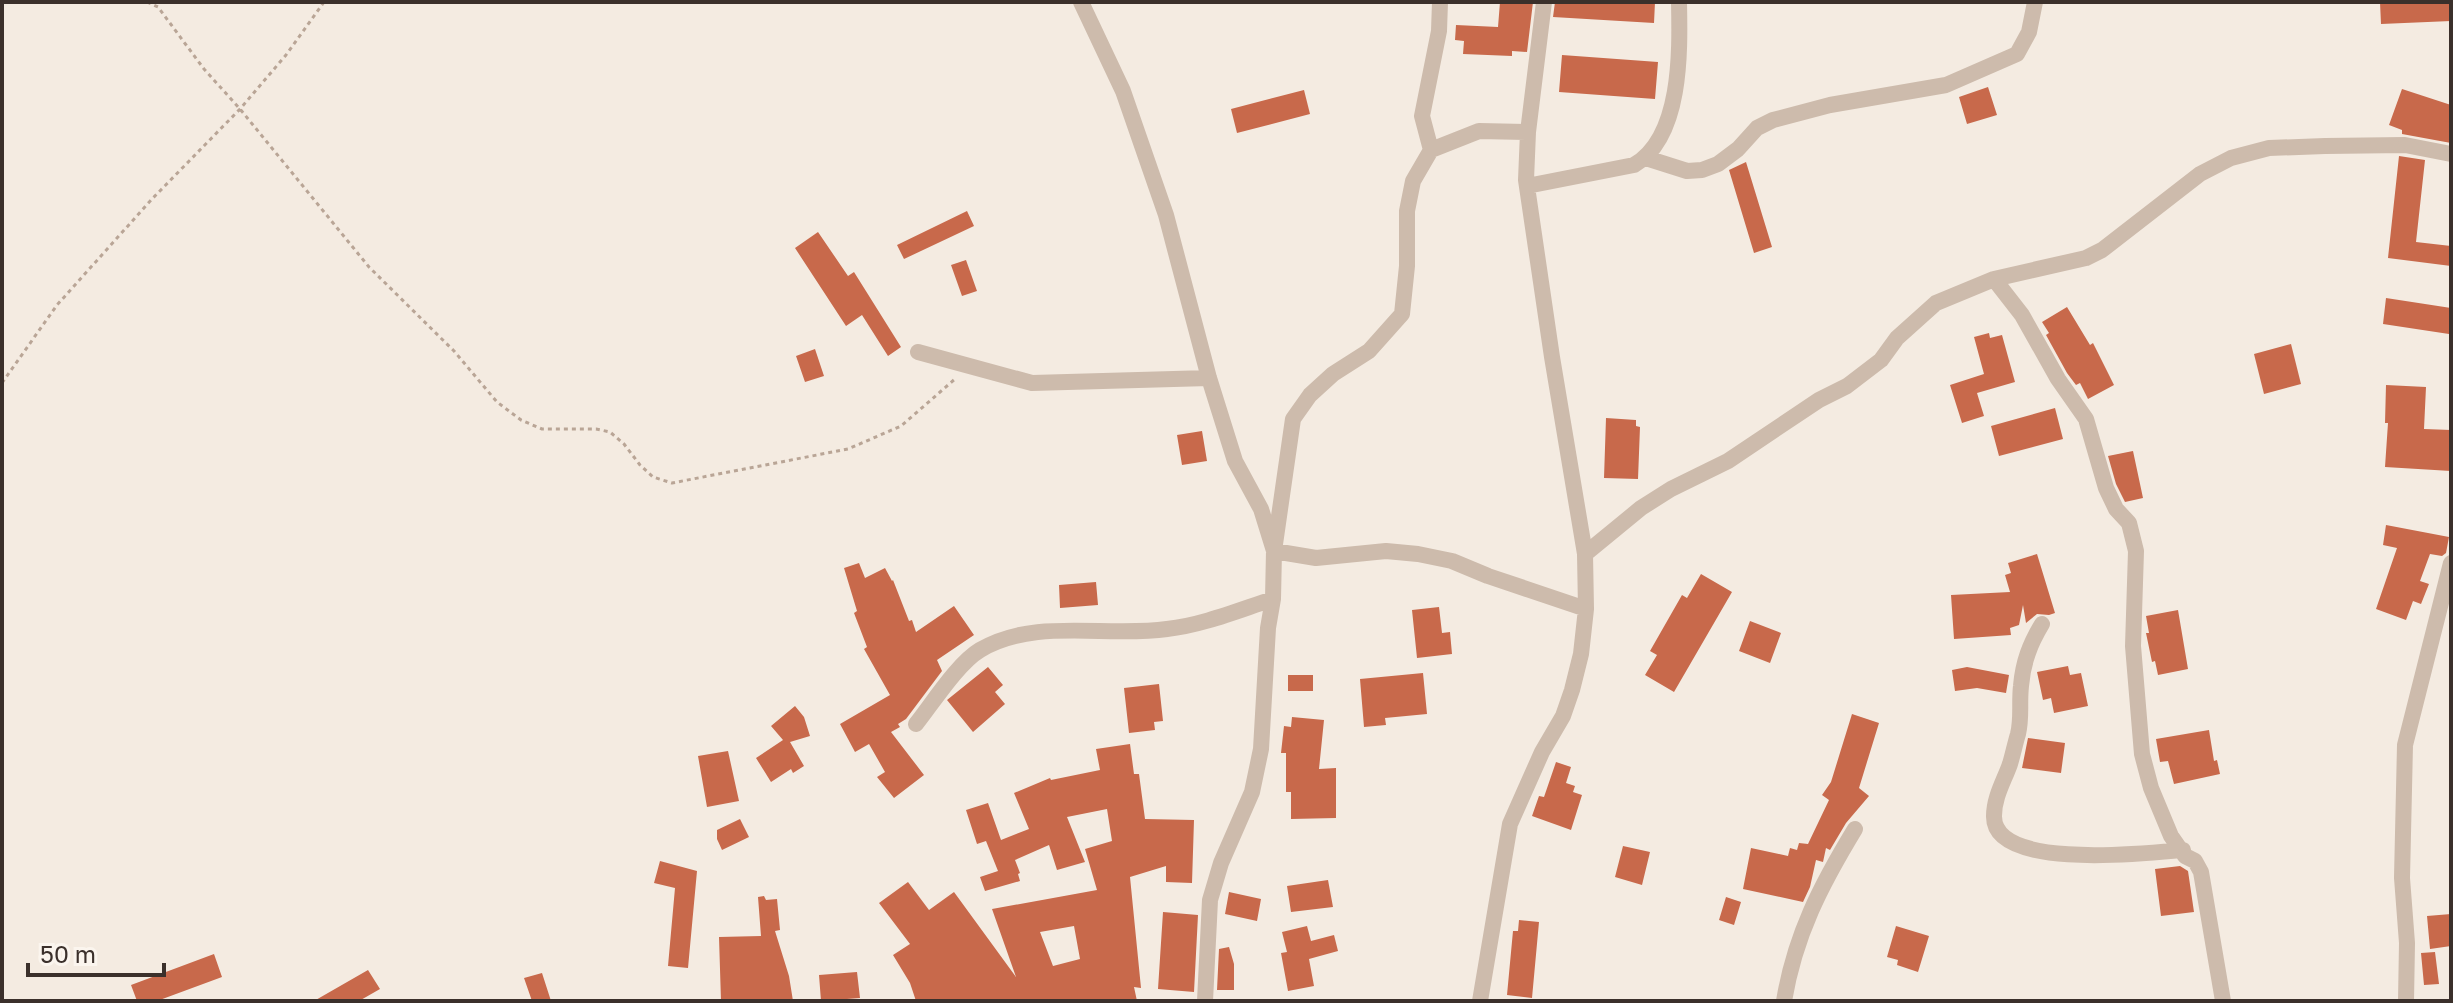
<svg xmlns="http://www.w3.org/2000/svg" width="2453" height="1003" font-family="'Golos Text',sans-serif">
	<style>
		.building { fill: #c8694b; fill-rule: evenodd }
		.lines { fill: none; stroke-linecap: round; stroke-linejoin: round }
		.path { stroke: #b9a596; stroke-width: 3; stroke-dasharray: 4 4; stroke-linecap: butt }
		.street { stroke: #cdbbac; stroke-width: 16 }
	</style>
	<rect width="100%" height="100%" fill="#f4ebe1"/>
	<path class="building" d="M1500,2H1533L1527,52L1512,51V56L1463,54L1464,41L1455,40L1456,25L1498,27Z
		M1555,2H1655L1654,23L1553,17Z
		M2380,2H2451V21L2381,24Z
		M1562,55L1658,62L1655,99L1559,92Z
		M1988,87L1997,115L1967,124L1959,97Z
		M2402,89L2451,105V143L2402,134V130L2389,125Z
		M1304,90L1310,114L1237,133L1231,109Z
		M2399,156L2425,160L2416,242L2451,246V266L2388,258Z
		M1746,162L1772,247L1754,253L1729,170Z
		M967,211L974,226L904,259L897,245Z
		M818,232L848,276L854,272L901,347L888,356L862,315L846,326L795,248Z
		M966,260L977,291L962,296L951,265Z
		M2386,298L2451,308L2449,334L2383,324Z
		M2067,307L2090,345L2093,343L2114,385L2088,399L2080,383L2076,385L2067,373L2046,335L2049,333L2042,322Z
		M1989,333L1990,338L2002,335L2015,382L1977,393L1984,416L1962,423L1950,385L1984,374L1974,337Z
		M2291,344L2301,384L2264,394L2254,354Z
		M815,349L824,376L805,382L796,356Z
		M2386,385L2426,387L2424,429L2451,430V471L2385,467L2388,423H2385Z
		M2055,408L2063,439L1999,456L1991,426Z
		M1606,418L1636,420V426L1640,427L1638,479L1604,478Z
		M1202,431L1207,461L1182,465L1177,435Z
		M2133,451L2143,498L2125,502L2116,484L2108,456Z
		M2386,525L2449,537L2446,553L2442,556L2430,554L2420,581L2429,584L2421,604L2413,601L2406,620L2376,609L2397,548L2383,545Z
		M2037,554L2055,613L2049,615L2037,614L2026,623L2023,605L2019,625L2010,628L2011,635L1954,639L1951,595L2010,592L2005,575L2011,573L2008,563Z
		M859,563L865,578L885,568L892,581L893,580L909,621L912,620L916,632L954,606L974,635L937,660L942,671L906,719L898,724L900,727L891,732L924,775L894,798L877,777L885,772L869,744L855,752L840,724L890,695L864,649L867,647L854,613L857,611L844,568Z
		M1701,574L1732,592L1674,692L1645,675L1657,655L1650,651L1682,595L1687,598Z
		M1096,582L1098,605L1060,608L1059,585Z
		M1439,607L1442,633L1450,632L1452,654L1417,658L1412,610Z
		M2178,610L2188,669L2158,675L2155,661L2152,662L2146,633H2149L2146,616Z
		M1750,621L1781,633L1770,663L1739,651Z
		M2068,666L2070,675L2081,673L2088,706L2054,713L2051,698L2043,700L2037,672Z
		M988,667L1003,685L995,692L1005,704L973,732L947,700Z
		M1967,667L2009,675L2006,693L1977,688L1955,691L1952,670Z
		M1423,673L1427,714L1385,718L1386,725L1364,727L1360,679Z
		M1288,675H1313V691H1288Z
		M1159,684L1163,721L1154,722L1155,730L1129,733L1124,688Z
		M795,706L804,717L810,736L790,742L804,766L793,773L791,769L771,782L756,758L783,740L771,726Z
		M1852,714L1879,723L1859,788L1869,796L1846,823L1830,850L1826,848L1823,862L1816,860L1810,887L1803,902L1743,889L1751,848L1788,856L1790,848L1797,850L1799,843L1808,844L1829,800L1822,795L1831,782Z
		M1292,717L1324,720L1319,769L1336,768V818L1291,819V792H1286V753H1281L1284,726L1291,727Z
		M2209,730L2214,761L2217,760L2220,774L2174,784L2168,761L2160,762L2156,739Z
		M2028,738L2065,743L2061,773L2022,768Z
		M1130,744L1134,774H1139L1145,819L1194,820L1192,883L1166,882V866L1130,877L1141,988L1134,987L1137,1001H916L910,983L893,955L910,944L879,903L908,882L929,910L954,892L1016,977L992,909L1097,890L1085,849L1112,841L1107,809L1067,817L1085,862L1057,870L1049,845L1015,860L1020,873L1018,874L1020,881L985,891L980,877L998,871L986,841L977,844L966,810L988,803L1001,840L1029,829L1014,793L1050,778L1051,780L1100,770L1096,749ZM1074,926L1080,959L1053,966L1040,932Z
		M728,751L739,801L707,807L698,756Z
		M1556,762L1571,767L1566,783L1575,786L1573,792L1582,795L1571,830L1532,816L1539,796L1544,797Z
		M740,819L749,837L722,850L717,839V830Z
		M1623,846L1650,852L1642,885L1615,877Z
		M660,861L697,871L688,968L668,966L675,888L654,883Z
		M2180,866L2188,871L2194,912L2161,916L2155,869Z
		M1328,880L1333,907L1291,912L1287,886Z
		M1229,892L1261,899L1257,921L1225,914Z
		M764,896L766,900L777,899L780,930L775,931L789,976L793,1001H721L719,937L761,936L758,897Z
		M1726,897L1741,902L1734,925L1719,920Z
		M1163,912L1198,915L1194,992L1158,989Z
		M2451,914V946L2430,949L2427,916Z
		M1519,920L1539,922L1532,998L1507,995L1513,931H1518Z
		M1307,926L1311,941L1334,935L1338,951L1309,959L1314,986L1288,991L1281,953L1287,952L1282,932Z
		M1896,926L1929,936L1918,972L1897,965L1898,960L1887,957Z
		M1229,947L1234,964V990H1217L1219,949Z
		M2435,952L2439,984L2424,985L2421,953Z
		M214,954L222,977L157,1001H137L131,985Z
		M368,970L380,989L359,1001H314Z
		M857,972L860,998L821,1001L819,975Z
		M542,973L551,1001H532L524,978Z"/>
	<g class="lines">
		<path class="path" d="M147,2L158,7L204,69L240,109L369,267L454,351L497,402L521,420L542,429H596L610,432L624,444L640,465L653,477L672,483L848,449L901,426L955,379
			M2,383L57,305L152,199L240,109L286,55L324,2"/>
		<path class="street" d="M1081,2L1123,91L1166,215L1209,378L1235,461L1261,509L1274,551L1273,599L1268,628L1261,749L1252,792L1221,863L1210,900L1205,1001
			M1528,132L1479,131L1431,150L1413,181L1407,211V266L1402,314L1369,351L1333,374L1310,395L1293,419L1274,551L1316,558L1386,551L1418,554L1452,561L1488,576L1586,609
			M1431,150L1422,116L1439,31L1440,2
			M1646,158L1687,171L1702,170L1718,164L1738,149L1757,128L1773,120L1830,105L1946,85L2017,54L2029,32L2035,2
			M1527,186L1634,165C1682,137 1680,52 1679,2
			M1994,279L2022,315L2058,379L2086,419L2106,488L2116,509L2129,523L2136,551L2133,646L2142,754L2151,788L2171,836L2185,856L2195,861L2201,872L2223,1001
			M918,352L1032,383L1209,378
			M1585,554L1641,508L1671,489L1728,461L1819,400L1847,386L1881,360L1897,338L1936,303L1994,279L2086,258L2102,250L2200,174L2231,158L2269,148L2325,146L2405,145L2451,154
			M2042,624C2030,644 2023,662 2021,686C2019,703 2022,718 2018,734C2015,744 2013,754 2010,764C2004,781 1994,797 1994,816C1993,871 2149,853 2183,850
			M916,724C932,704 958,663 980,650C1036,617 1106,638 1167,629C1203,625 1239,610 1273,599
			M1480,1001L1510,824L1542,752L1563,716L1572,690L1581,654L1586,609L1585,554L1552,357L1526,180L1528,132L1544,2
			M1784,1001C1795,935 1821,885 1855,829
			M2406,1001L2407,943L2402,878L2405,745L2451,563"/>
	</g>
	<rect width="2453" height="1003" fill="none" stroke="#3b302b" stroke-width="8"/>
	<path d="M28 963v12h136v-12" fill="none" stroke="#3b302b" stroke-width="4"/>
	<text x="40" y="963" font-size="24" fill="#3b302b" stroke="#fbf5ee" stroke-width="6" paint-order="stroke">50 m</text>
</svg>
